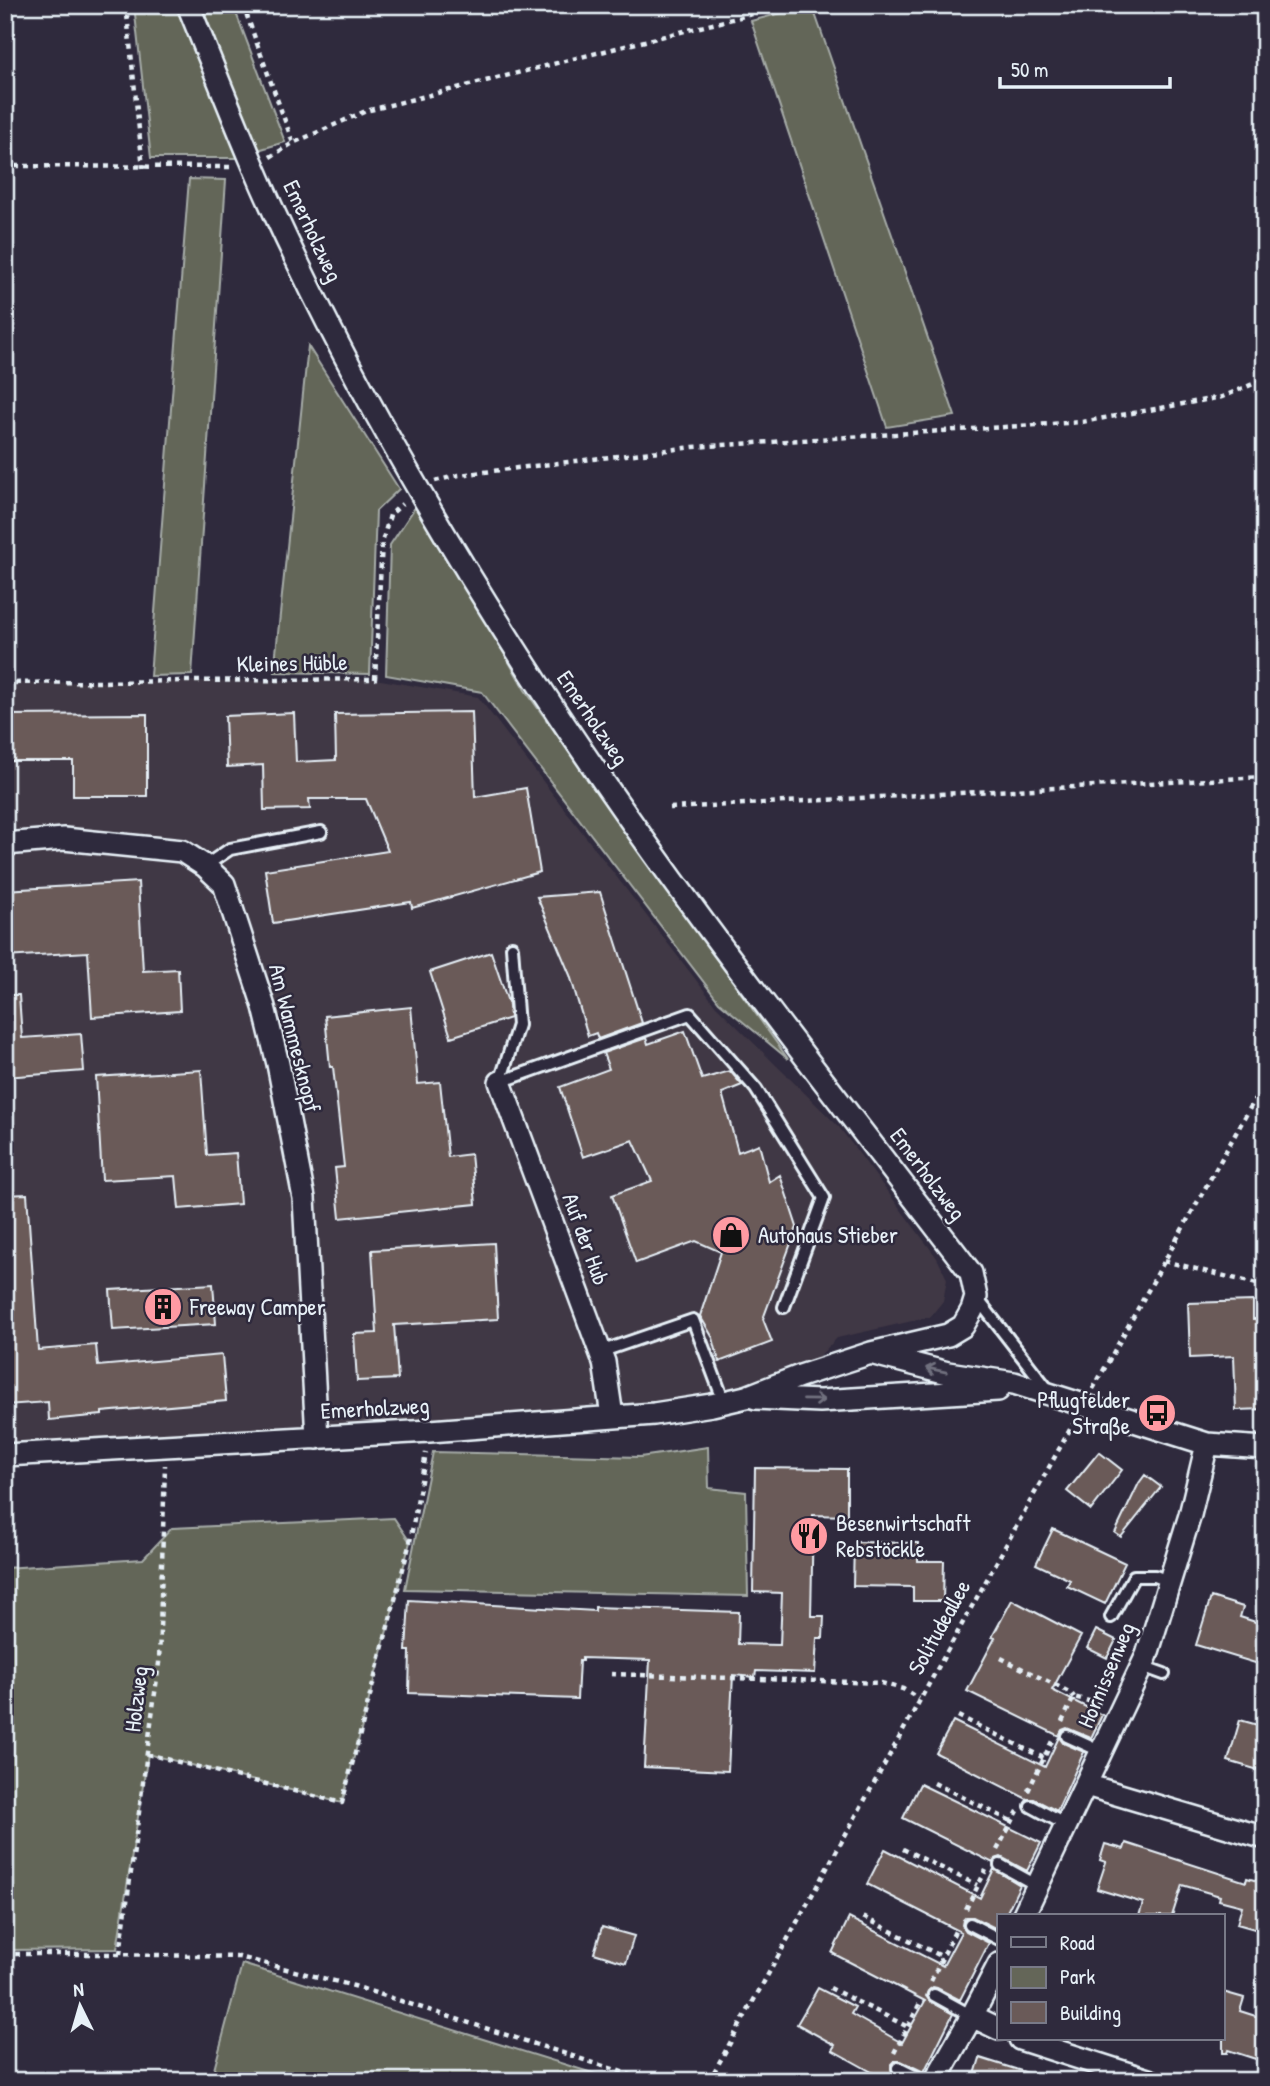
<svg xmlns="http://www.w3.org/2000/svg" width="1270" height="2086" font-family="'Patrick Hand',sans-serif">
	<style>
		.built { fill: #413845 }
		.green { fill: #646658; stroke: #a6aca8; stroke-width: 2 }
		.building { fill: #6a5a58; stroke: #e8f1f8; stroke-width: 2 }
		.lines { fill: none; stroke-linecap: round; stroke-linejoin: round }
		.service-casing { stroke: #e8f1f8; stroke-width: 16 }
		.minor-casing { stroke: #e8f1f8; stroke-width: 26 }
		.path { stroke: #e8f1f8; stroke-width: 4.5; stroke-dasharray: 5 5; stroke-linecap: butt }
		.service { stroke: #2f2a3d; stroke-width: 10 }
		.minor { stroke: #2f2a3d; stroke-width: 21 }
		.oneway { stroke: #70707e }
		.labels { text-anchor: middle; stroke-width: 5; stroke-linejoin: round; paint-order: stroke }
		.street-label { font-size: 23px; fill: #e8f1f8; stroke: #2f2a3d }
		.poi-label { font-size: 23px; fill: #e8f1f8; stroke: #2f2a3d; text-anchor: start }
	</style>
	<rect width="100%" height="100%" fill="#2f2a3d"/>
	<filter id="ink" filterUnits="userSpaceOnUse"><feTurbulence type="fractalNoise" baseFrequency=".0143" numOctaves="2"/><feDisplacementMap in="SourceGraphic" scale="14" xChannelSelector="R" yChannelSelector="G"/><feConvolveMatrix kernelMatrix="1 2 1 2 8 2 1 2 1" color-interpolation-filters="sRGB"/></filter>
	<g filter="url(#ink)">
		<path class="built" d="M375,679L478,697L716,1006L839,1127L937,1258L947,1279L943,1301L930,1317L837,1338L800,1376L694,1408L5,1455V683Z"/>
		<path class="green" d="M134,5H178L238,158H151Z
			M201,5H233L285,142L258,150Z
			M812,5L955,416L887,427L751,21Z
			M189,179L226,180L192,675L150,676Z
			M308,346L399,489L376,511L370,674L274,672Z
			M418,503L525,690L788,1059L719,1002L482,692L386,675L390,545Z
			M708,1447L709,1488L746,1492L748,1596L405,1589L433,1452L640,1457Z
			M394,1518L410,1542L342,1803L148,1754L117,1949L5,1950V1568L143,1559L172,1528Z
			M242,1964L618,2081H211Z"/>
		<path class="building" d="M472,712L475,797L526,788L540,872L412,908L411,902L273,923L265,870L388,851L366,799H309L310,809L264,810L263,765L227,767L225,716L294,713L296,762L336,760L335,714Z
			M147,714V796H73V761H5V715Z
			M138,882L143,971L178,969L180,1011L92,1017L88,952L5,957V890Z
			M600,892L642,1023L598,1039L596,1033L588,1036L570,975L537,897Z
			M491,952L509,1005L510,1018L451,1037L430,972Z
			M5,995H19L22,1038L81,1034L84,1071L5,1077Z
			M411,1007L418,1084L440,1082L448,1157L471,1154L476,1204L340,1218L335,1168L344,1167L333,1067H330L325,1016Z
			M685,1031L702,1079L730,1071L742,1085L722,1093L738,1152L759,1144L769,1182L780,1175L797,1227L763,1319L772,1342L719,1362L713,1338L700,1316L721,1252L696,1241L636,1263L612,1195L652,1181L633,1140L583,1157L560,1087L609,1069L603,1053L646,1038L648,1044Z
			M201,1070L207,1155L236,1153L240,1204L179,1209L176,1176L102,1180L96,1077Z
			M27,1194L38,1350L96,1345L98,1366L222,1355L226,1401L102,1412V1415L49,1420L48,1402L5,1405V1195Z
			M494,1243L498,1319L394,1325L398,1379L357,1381L354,1334L377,1333L372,1250Z
			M213,1284L216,1324L113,1330L110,1290Z
			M1253,1301V1319H1265V1409L1236,1410L1234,1356L1190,1358L1188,1303Z
			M1099,1452L1122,1470L1091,1510L1067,1491Z
			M755,1468L847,1469V1516L813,1515L811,1616H824L823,1638H817L815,1673L756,1671L755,1677L733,1675L728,1771L644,1767L650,1660L582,1658V1661H579L577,1699L409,1693L410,1651H406L409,1600L595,1611V1607L739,1612L738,1644L780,1645L782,1593L753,1592Z
			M1145,1475L1161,1487L1121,1537L1115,1533L1139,1483Z
			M1053,1529L1125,1563L1105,1604L1067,1586L1070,1580L1036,1564Z
			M854,1542L918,1543V1561H944L943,1601H913V1587L853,1586Z
			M1211,1597L1243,1607L1240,1617L1265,1625V1666L1196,1645Z
			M1012,1600L1081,1636L1052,1690L1102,1715L1091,1738L1067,1728L1062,1730L1059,1736L967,1691L995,1638L992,1637Z
			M1096,1630L1116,1640L1107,1658L1087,1648Z
			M1240,1720L1265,1727V1772L1228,1761Z
			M953,1721L1045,1767L1059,1737L1063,1743L1084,1752L1057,1811L1034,1799H1027L936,1753Z
			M920,1784L1041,1843L1027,1871L1001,1857L995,1859L993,1863L903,1818Z
			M1126,1843L1246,1882L1247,1878L1265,1883V1932L1237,1924L1242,1906L1219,1900L1220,1896L1182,1885L1172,1916H1139L1143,1903L1097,1889L1106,1862L1100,1860L1105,1844L1124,1849Z
			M885,1849L980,1898L994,1869L1020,1885L1005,1916H999L997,1929L973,1917H966L963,1920L962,1925L966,1931L989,1943L960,2000L937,1988L933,1987L928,1991L926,1996L930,2001L953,2014L924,2072L901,2061H894L891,2064L892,2073L906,2081H888L832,2050L835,2045L797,2024L818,1988L855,2007L851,2014L902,2043L925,2001L832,1953L849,1918L943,1966L961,1932L867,1884Z
			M602,1927L634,1936L626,1963L594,1953Z
			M1223,1992L1244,1998L1240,2011L1265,2019V2062L1228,2050L1227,2053H1223Z
			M980,2058L1041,2077V2081H973Z"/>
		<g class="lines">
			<defs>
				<path id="service" d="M205,866L230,849L321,832
					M512,947L518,1025L500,1082L690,1014L756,1089L824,1198L784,1307
					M976,1297L1049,1391
					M600,1352L693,1320L724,1402
					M1111,1617L1134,1576H1155L1171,1582
					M1142,1666L1164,1674
					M1067,1736L1102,1752
					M1031,1806L1066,1825
					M1000,1865L1038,1886
					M970,1924L999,1939
					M934,1995L972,2016
					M898,2068L924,2081"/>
				<path id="minor" d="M5,844L64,839L182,851L205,866L224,884L264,1007L278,1064L304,1198L317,1438
					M500,1082L604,1362L612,1416
					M874,1354L948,1373L1014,1383L1207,1444L1265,1448
					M755,1398L820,1401L998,1390
					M5,1455L430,1431L654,1414L712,1405L746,1397L800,1376L871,1353L948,1335L963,1326L972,1310L976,1297L971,1273C819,1074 662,878 527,667C443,536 364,401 297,261C256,178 223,91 188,5
					M1086,1785L1265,1838
					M1023,1916L1147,1655L1190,1515L1207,1444
					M972,2016L999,2029
					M1020,2039L1151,2081
					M935,2081L972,2016L999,1964"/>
			</defs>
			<use href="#service" class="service-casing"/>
			<use href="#minor" class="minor-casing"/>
			<path class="path" d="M126,5L143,168
				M243,5L293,143
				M270,157L293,143L366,111L788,5
				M5,166L232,167
				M435,481L459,475L693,447L1082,422L1222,397L1265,379
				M5,683L375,679L382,542L390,515L402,504
				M670,808L1265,777
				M1164,1261L1265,1286
				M1093,1389L1265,1081
				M1001,1658L1071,1693L1074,1697
				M611,1674L881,1683L903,1689L919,1699
				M958,1716L1044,1758
				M1062,1722L1074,1697L1103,1705
				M147,1754L342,1803L410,1542L426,1453
				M934,1783L1013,1822
				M1028,1791L1053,1739
				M903,1849L977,1885
				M997,1850L1018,1811
				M966,1909L986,1870
				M863,1917L943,1957
				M5,1954H119L239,1957L354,1986L650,2081
				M120,1954L159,1663L165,1465
				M931,1981L956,1929
				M830,1988L908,2027
				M894,2053L921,2001
				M709,2081L1073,1424"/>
			<use href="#service" class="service"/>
			<use href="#minor" class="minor"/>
		</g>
		<defs><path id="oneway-shaft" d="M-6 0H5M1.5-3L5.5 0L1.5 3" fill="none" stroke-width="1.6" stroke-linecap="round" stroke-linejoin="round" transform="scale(1.75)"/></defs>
		<g class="oneway">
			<use href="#oneway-shaft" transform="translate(936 1370) rotate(-168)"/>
			<use href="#oneway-shaft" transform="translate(814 1400) rotate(1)"/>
		</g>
	</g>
	<defs>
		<symbol id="shop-disc" viewBox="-11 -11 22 22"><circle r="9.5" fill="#ff9aa2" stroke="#2f2a3d"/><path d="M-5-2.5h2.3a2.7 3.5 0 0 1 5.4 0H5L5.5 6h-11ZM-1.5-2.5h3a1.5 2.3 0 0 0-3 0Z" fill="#111"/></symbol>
		<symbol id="building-disc" viewBox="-11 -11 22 22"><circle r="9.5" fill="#ff9aa2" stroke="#2f2a3d"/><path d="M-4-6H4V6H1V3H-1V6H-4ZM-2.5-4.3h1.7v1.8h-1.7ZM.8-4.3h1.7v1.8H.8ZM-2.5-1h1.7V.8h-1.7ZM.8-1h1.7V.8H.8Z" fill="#111"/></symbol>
		<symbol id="bus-disc" viewBox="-11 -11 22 22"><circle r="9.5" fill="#ff9aa2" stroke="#2f2a3d"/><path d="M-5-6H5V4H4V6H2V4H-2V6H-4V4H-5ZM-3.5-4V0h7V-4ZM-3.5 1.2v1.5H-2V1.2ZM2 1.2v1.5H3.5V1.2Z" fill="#111"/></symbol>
		<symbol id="restaurant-disc" viewBox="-11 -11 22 22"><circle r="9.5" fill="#ff9aa2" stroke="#2f2a3d"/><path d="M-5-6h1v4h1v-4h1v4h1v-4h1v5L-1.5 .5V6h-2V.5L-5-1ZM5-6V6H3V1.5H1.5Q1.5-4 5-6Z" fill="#111"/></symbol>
	</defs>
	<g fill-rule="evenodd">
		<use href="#shop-disc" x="709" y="1213" width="44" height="44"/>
		<use href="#building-disc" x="141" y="1285" width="44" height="44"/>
		<use href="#bus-disc" x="1135" y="1391" width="44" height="44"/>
		<use href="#restaurant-disc" x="787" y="1514" width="44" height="44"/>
	</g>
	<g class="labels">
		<g class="street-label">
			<text transform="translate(313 231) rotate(65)" y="8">Emerholzweg</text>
			<text transform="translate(292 663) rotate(-1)" y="8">Kleines Hüble</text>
			<text transform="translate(593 718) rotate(56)" y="8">Emerholzweg</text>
			<text transform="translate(295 1038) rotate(76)" y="8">Am Wammesknopf</text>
			<text transform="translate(928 1174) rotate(53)" y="8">Emerholzweg</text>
			<text transform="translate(586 1239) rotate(70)" y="8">Auf der Hub</text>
			<text transform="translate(375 1408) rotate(-3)" y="8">Emerholzweg</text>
			<text transform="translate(939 1627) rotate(-61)" y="8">Solitudeallee</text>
			<text transform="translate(1106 1675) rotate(-67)" y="8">Hornissenweg</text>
			<text transform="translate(136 1699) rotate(-83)" y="8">Holzweg</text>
		</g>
		<g class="poi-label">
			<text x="758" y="1243">Autohaus Stieber</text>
			<text x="190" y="1315">Freeway Camper</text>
			<text x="1130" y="1408" text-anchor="end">Pflugfelder<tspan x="1130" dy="26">Straße</tspan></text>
			<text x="836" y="1531">Besenwirtschaft<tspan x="836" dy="26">Rebstöckle</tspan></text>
		</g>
	</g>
	<rect width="1270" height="2086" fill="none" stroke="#2f2a3d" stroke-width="28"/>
	<rect x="14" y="14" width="1242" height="2058" fill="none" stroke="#e8f1f8" stroke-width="2.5" filter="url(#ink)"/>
	<rect x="997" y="1914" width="228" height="126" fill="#2f2a3d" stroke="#797a88" stroke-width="2"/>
	<rect x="1011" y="1937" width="35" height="10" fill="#2f2a3d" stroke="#797a88" stroke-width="2"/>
	<text x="1060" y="1950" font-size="21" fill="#e8f1f8">Road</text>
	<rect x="1011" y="1967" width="35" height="21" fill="#646658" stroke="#797a88" stroke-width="2"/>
	<text x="1060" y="1984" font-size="21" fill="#e8f1f8">Park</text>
	<rect x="1011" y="2002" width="35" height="21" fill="#6a5a58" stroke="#797a88" stroke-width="2"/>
	<text x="1060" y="2020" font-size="21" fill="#e8f1f8">Building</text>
	<g transform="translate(80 2006) rotate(355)" stroke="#2f2a3d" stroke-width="5" paint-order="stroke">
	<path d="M0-5L12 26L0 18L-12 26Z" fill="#e8f1f8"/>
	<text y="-10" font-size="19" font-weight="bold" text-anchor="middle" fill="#e8f1f8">N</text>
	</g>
	<path d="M1000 77v10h170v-10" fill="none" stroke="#e8f1f8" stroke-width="3.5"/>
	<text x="1011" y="77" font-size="21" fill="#e8f1f8" stroke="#2f2a3d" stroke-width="5" paint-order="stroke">50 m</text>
</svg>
